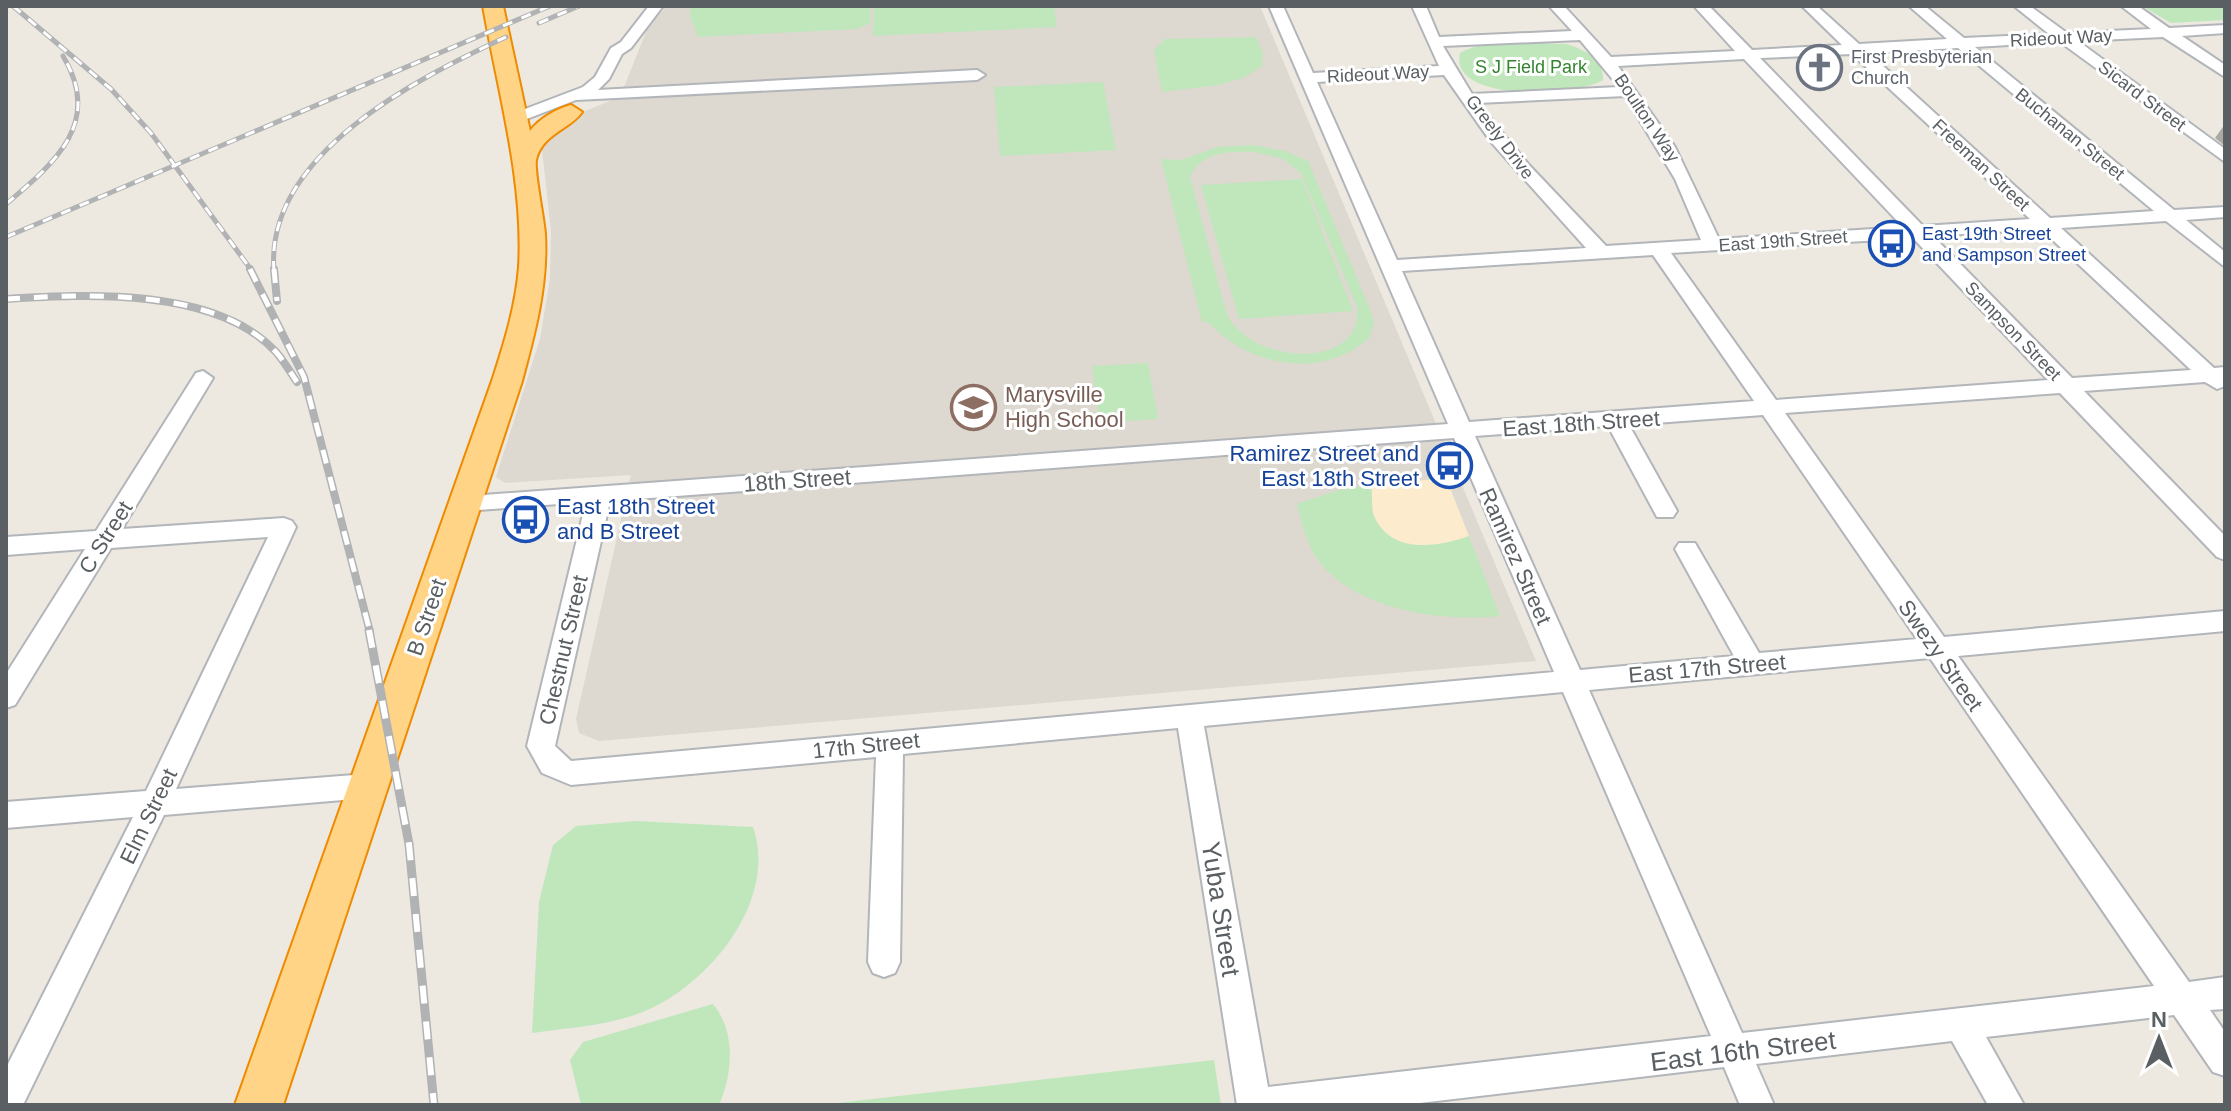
<svg xmlns="http://www.w3.org/2000/svg" width="2231" height="1111" font-family="Arial,sans-serif">
	<style>
		.education { fill: #ddd8d0 }
		.green { fill: #c0e7bb; fill-rule: evenodd }
		.sand { fill: #fceccd }
		.lines { fill: none; stroke-linecap: round; stroke-linejoin: round }
		.minor-casing { stroke: #b2b5b9; stroke-width: 4 }
		.highway-casing { stroke: #ee8b00; stroke-width: 4 }
		.minor { fill: #fff; fill-rule: evenodd }
		.highway { fill: #ffd486; fill-rule: evenodd }
		.rail-far2-casing { stroke: #b1b2b3; stroke-width: 5 }
		.rail-far1-casing { stroke: #b1b2b3; stroke-width: 8 }
		.rail-casing { stroke: #b1b2b3; stroke-width: 9 }
		.rail-far2 { stroke: #fff; stroke-width: 3; stroke-dasharray: 10; stroke-linecap: butt }
		.rail-far1 { stroke: #fff; stroke-width: 5; stroke-dasharray: 14; stroke-linecap: butt }
		.rail { stroke: #fff; stroke-width: 6; stroke-dasharray: 18; stroke-linecap: butt }
		.wall { fill: #aca9a3 }
		.labels { text-anchor: middle; stroke-width: 6; stroke-linejoin: round; paint-order: stroke }
		.far-street-label { font-size: 18px; fill: #595f63; stroke: #fff }
		.far-worship-label { font-size: 18px; fill: #5b616d; stroke: #fff; text-anchor: start }
		.far-park-label { font-size: 18px; fill: #34842f; stroke: #fff }
		.far-transit-label { font-size: 18px; fill: #164399; stroke: #fff; text-anchor: start }
		.education-label { font-size: 22px; fill: #785e54; stroke: #fff; text-anchor: start }
		.street-label { font-size: 22px; fill: #595f63; stroke: #fff }
		.transit-label { font-size: 22px; fill: #164399; stroke: #fff; text-anchor: end }
		.near-street-label { font-size: 26px; fill: #595f63; stroke: #fff }
	</style>
	<rect width="100%" height="100%" fill="#ede9e1"/>
	<path class="education" d="M667,6H1260L1536,661L599,741L579,733L576,719L631,475L505,483L496,477L540,339L550,279L551,231L541,141L565,119L620,97L648,27Z"/>
	<path class="green" d="M691,6H871L870,23L857,29L698,37L690,16Z
		M874,6H1054L1057,27L873,36Z
		M2142,6H2225V20L2171,23Z
		M1256,37L1263,53L1262,66L1243,78L1218,85L1162,92L1154,50L1165,39Z
		M1566,44C1584,49 1604,59 1603,80C1579,96 1448,104 1460,53C1488,37 1535,43 1566,44Z
		M1103,82L1116,150L1000,156L994,87Z
		M1253,145L1285,151L1308,161L1370,309L1374,322L1370,337C1323,381 1249,367 1208,322H1202L1161,159L1181,160L1217,147ZM1255,152L1283,159L1301,173L1357,307C1364,372 1248,365 1226,312L1190,177C1201,151 1230,151 1255,152Z
		M1302,179L1353,311L1239,319L1201,185Z
		M1148,363L1158,419L1099,423L1092,366Z
		M1435,479L1449,485L1500,616C1442,622 1360,611 1320,563C1307,547 1302,523 1297,504L1345,488Z
		M636,821L753,827C779,901 707,988 640,1013C606,1026 567,1028 532,1033L539,902L553,845L576,826Z
		M713,1004C736,1032 733,1073 719,1105H581L570,1060L583,1042Z
		M1214,1060L1221,1105H820Z"/>
	<path class="sand" d="M1435,479L1449,485L1469,536C1438,547 1391,555 1374,516C1371,508 1373,495 1371,485Z"/>
	<g class="lines">
		<defs>
			<path id="minor" d="M649,6H663L631,48L622,54L609,79L598,90L977,70L985,75L977,80L576,100L519,122H507V116L583,87L595,77L611,48L621,42Z
				M1269,6H1283L1313,73L1439,66L1412,6H1426L1439,37L1572,31L1549,6H1564L1611,57L1735,51L1694,6H1709L1752,50L1842,45L1802,6H1817L1859,44L1947,39L1909,6H1925L1964,38L2049,34L2014,6H2030L2067,33L2151,29L2121,6H2138L2169,28L2225,25V33L2182,36L2225,65V77L2163,37L2078,41L2225,149V162L2060,42L1975,47L2174,210L2225,207V217L2186,220L2225,252V267L2166,221L2061,228L2214,368L2225,367V386L2217,389L2205,382L2084,391L2225,536V560L2217,557L2060,393L1785,413L1944,637L2225,611V631L1958,656L2189,982L2225,977V1009L2210,1010L2225,1032V1076L2213,1072L2174,1015L1986,1037L2024,1105H1988L1952,1041L1756,1064L1774,1105H1740L1724,1067L1403,1105H1237L1178,728L903,754L900,962L895,973L884,977L873,973L868,962L876,757L571,785L542,773L527,746L586,502L465,511L453,503L457,497L1448,424ZM1580,40L1619,87L1472,94L1443,46ZM1958,48L2154,211L2050,218L1869,53ZM1852,54L2030,219L1923,226L1760,58ZM1744,59L1903,227L1719,239L1675,147L1618,66ZM1444,75L1491,142L1586,248L1397,260L1317,82ZM1625,96L1675,179L1701,240L1606,246L1529,165L1478,103ZM2041,229L2191,370L2072,378L1933,236ZM1913,238L2048,380L1776,400L1671,253ZM1653,255L1754,401L1469,422L1402,271ZM1763,415L1917,639L1759,653L1695,543H1679L1675,549L1734,656L1580,670L1475,436L1608,426L1657,517H1673L1677,511L1629,425ZM1454,438L1554,672L571,761L555,746L610,501ZM1930,658L2154,986L1742,1033L1589,690ZM1563,692L1711,1036L1268,1087L1204,726Z
				M203,371L213,378L122,529L284,518L292,521L296,527L176,789L367,774L377,777L381,786L377,795L367,798L164,815L23,1105H6V1068L133,817L6,828V802L146,791L268,537L111,548L15,705L6,708V674L85,549L6,555V537L96,531L196,373Z"/>
			<path id="highway" d="M483,6H503L530,131C539,119 556,109 571,105L582,112C569,130 542,134 536,160C534,172 544,218 545,234C548,285 535,333 522,381L283,1105H235L492,381C504,344 516,306 519,267C524,181 498,92 483,6Z"/>
		</defs>
		<use href="#minor" class="minor-casing"/>
		<use href="#highway" class="highway-casing"/>
		<use href="#minor" class="minor"/>
		<use href="#highway" class="highway"/>
		<defs>
			<path id="rail-far2" d="M13,6L111,89L151,133L252,271
				M539,23L579,6
				M6,204C56,162 103,122 63,56
				M6,237L550,6
				M274,271C264,155 418,78 506,37"/>
			<path id="rail-far1" d="M250,269L304,377L370,632
				M274,269L277,301
				M6,299C86,294 216,287 276,352C284,361 290,372 297,382"/>
			<path id="rail" d="M369,630L409,844L434,1105"/>
		</defs>
		<use href="#rail-far2" class="rail-far2-casing"/>
		<use href="#rail-far1" class="rail-far1-casing"/>
		<use href="#rail" class="rail-casing"/>
		<use href="#rail-far2" class="rail-far2"/>
		<use href="#rail-far1" class="rail-far1"/>
		<use href="#rail" class="rail"/>
	</g>
	<path class="wall" d="M2225,124V146L2215,138Z"/>
	<defs>
		<symbol id="church-ring" viewBox="-11 -11 22 22"><circle r="9.5" fill="#fff" stroke="#6b7280" stroke-width="1.5"/><path d="M-1.2-6h2.4v3.5h3.3v2.4h-3.3V6h-2.4V-.1h-3.3v-2.4h3.3Z" fill="#6b7280"/></symbol>
		<symbol id="bus-ring" viewBox="-11 -11 22 22"><circle r="9.5" fill="#fff" stroke="#1a4fb4" stroke-width="1.5"/><path d="M-5-6H5V4H4V6H2V4H-2V6H-4V4H-5ZM-3.5-4V0h7V-4ZM-3.5 1.2v1.5H-2V1.2ZM2 1.2v1.5H3.5V1.2Z" fill="#1a4fb4"/></symbol>
		<symbol id="school-ring" viewBox="-11 -11 22 22"><circle r="9.5" fill="#fff" stroke="#8d6e63" stroke-width="1.5"/><path d="M0-5L7-2L0 1L-7-2ZM-4 1L0 2.5L4 1V4Q0 6-4 4Z" fill="#8d6e63"/></symbol>
	</defs>
	<g fill-rule="evenodd">
		<use href="#church-ring" x="1794" y="42" width="51" height="51"/>
		<use href="#bus-ring" x="1866" y="218" width="51" height="51"/>
		<use href="#school-ring" x="948" y="382" width="51" height="51"/>
		<use href="#bus-ring" x="1424" y="440" width="51" height="51"/>
		<use href="#bus-ring" x="500" y="494" width="51" height="51"/>
	</g>
	<g class="labels">
		<g class="far-street-label">
			<text transform="translate(2061 38) rotate(-3)" y="6">Rideout Way</text>
			<text transform="translate(1378 74) rotate(-3)" y="6">Rideout Way</text>
			<text transform="translate(2142 96) rotate(37)" y="6">Sicard Street</text>
			<text transform="translate(1647 118) rotate(56)" y="6">Boulton Way</text>
			<text transform="translate(2070 134) rotate(39)" y="6">Buchanan Street</text>
			<text transform="translate(1500 137) rotate(53)" y="6">Greely Drive</text>
			<text transform="translate(1981 165) rotate(43)" y="6">Freeman Street</text>
			<text transform="translate(1783 241) rotate(-4)" y="6">East 19th Street</text>
			<text transform="translate(2013 331) rotate(46)" y="6">Sampson Street</text>
		</g>
		<g class="far-worship-label">
			<text x="1851" y="63">First Presbyterian<tspan x="1851" dy="21">Church</tspan></text>
		</g>
		<g class="far-park-label">
			<text x="1531" y="73">S J Field Park</text>
		</g>
		<g class="far-transit-label">
			<text x="1922" y="240">East 19th Street<tspan x="1922" dy="21">and Sampson Street</tspan></text>
		</g>
		<g class="education-label">
			<text x="1005" y="402">Marysville<tspan x="1005" dy="25">High School</tspan></text>
		</g>
		<g class="street-label">
			<text transform="translate(1581 423) rotate(-4)" y="8">East 18th Street</text>
			<text transform="translate(797 480) rotate(-4)" y="8">18th Street</text>
			<text transform="translate(105 537) rotate(-58)" y="8">C Street</text>
			<text transform="translate(1516 556) rotate(66)" y="8">Ramirez Street</text>
			<text transform="translate(426 617) rotate(-71)" y="8">B Street</text>
			<text transform="translate(563 650) rotate(-77)" y="8">Chestnut Street</text>
			<text transform="translate(1941 655) rotate(55)" y="8">Swezy Street</text>
			<text transform="translate(1707 668) rotate(-5)" y="8">East 17th Street</text>
			<text transform="translate(866 745) rotate(-6)" y="8">17th Street</text>
			<text transform="translate(148 816) rotate(-64)" y="8">Elm Street</text>
		</g>
		<g class="transit-label">
			<text x="1419" y="461">Ramirez Street and<tspan x="1419" dy="25">East 18th Street</tspan></text>
			<text x="557" y="514" text-anchor="start">East 18th Street<tspan x="557" dy="25">and B Street</tspan></text>
		</g>
		<g class="near-street-label">
			<text transform="translate(1221 909) rotate(81)" y="9">Yuba Street</text>
			<text transform="translate(1743 1051) rotate(-7)" y="9">East 16th Street</text>
		</g>
	</g>
	<rect width="2231" height="1111" fill="none" stroke="#595f63" stroke-width="16"/>
	<g transform="translate(2159 1039)" stroke="#ffffff" stroke-width="6" paint-order="stroke">
	<path d="M0-6L14 30L0 20L-14 30Z" fill="#595f63"/>
	<text y="-12" font-size="22" font-weight="bold" text-anchor="middle" fill="#595f63">N</text>
	</g>
</svg>
